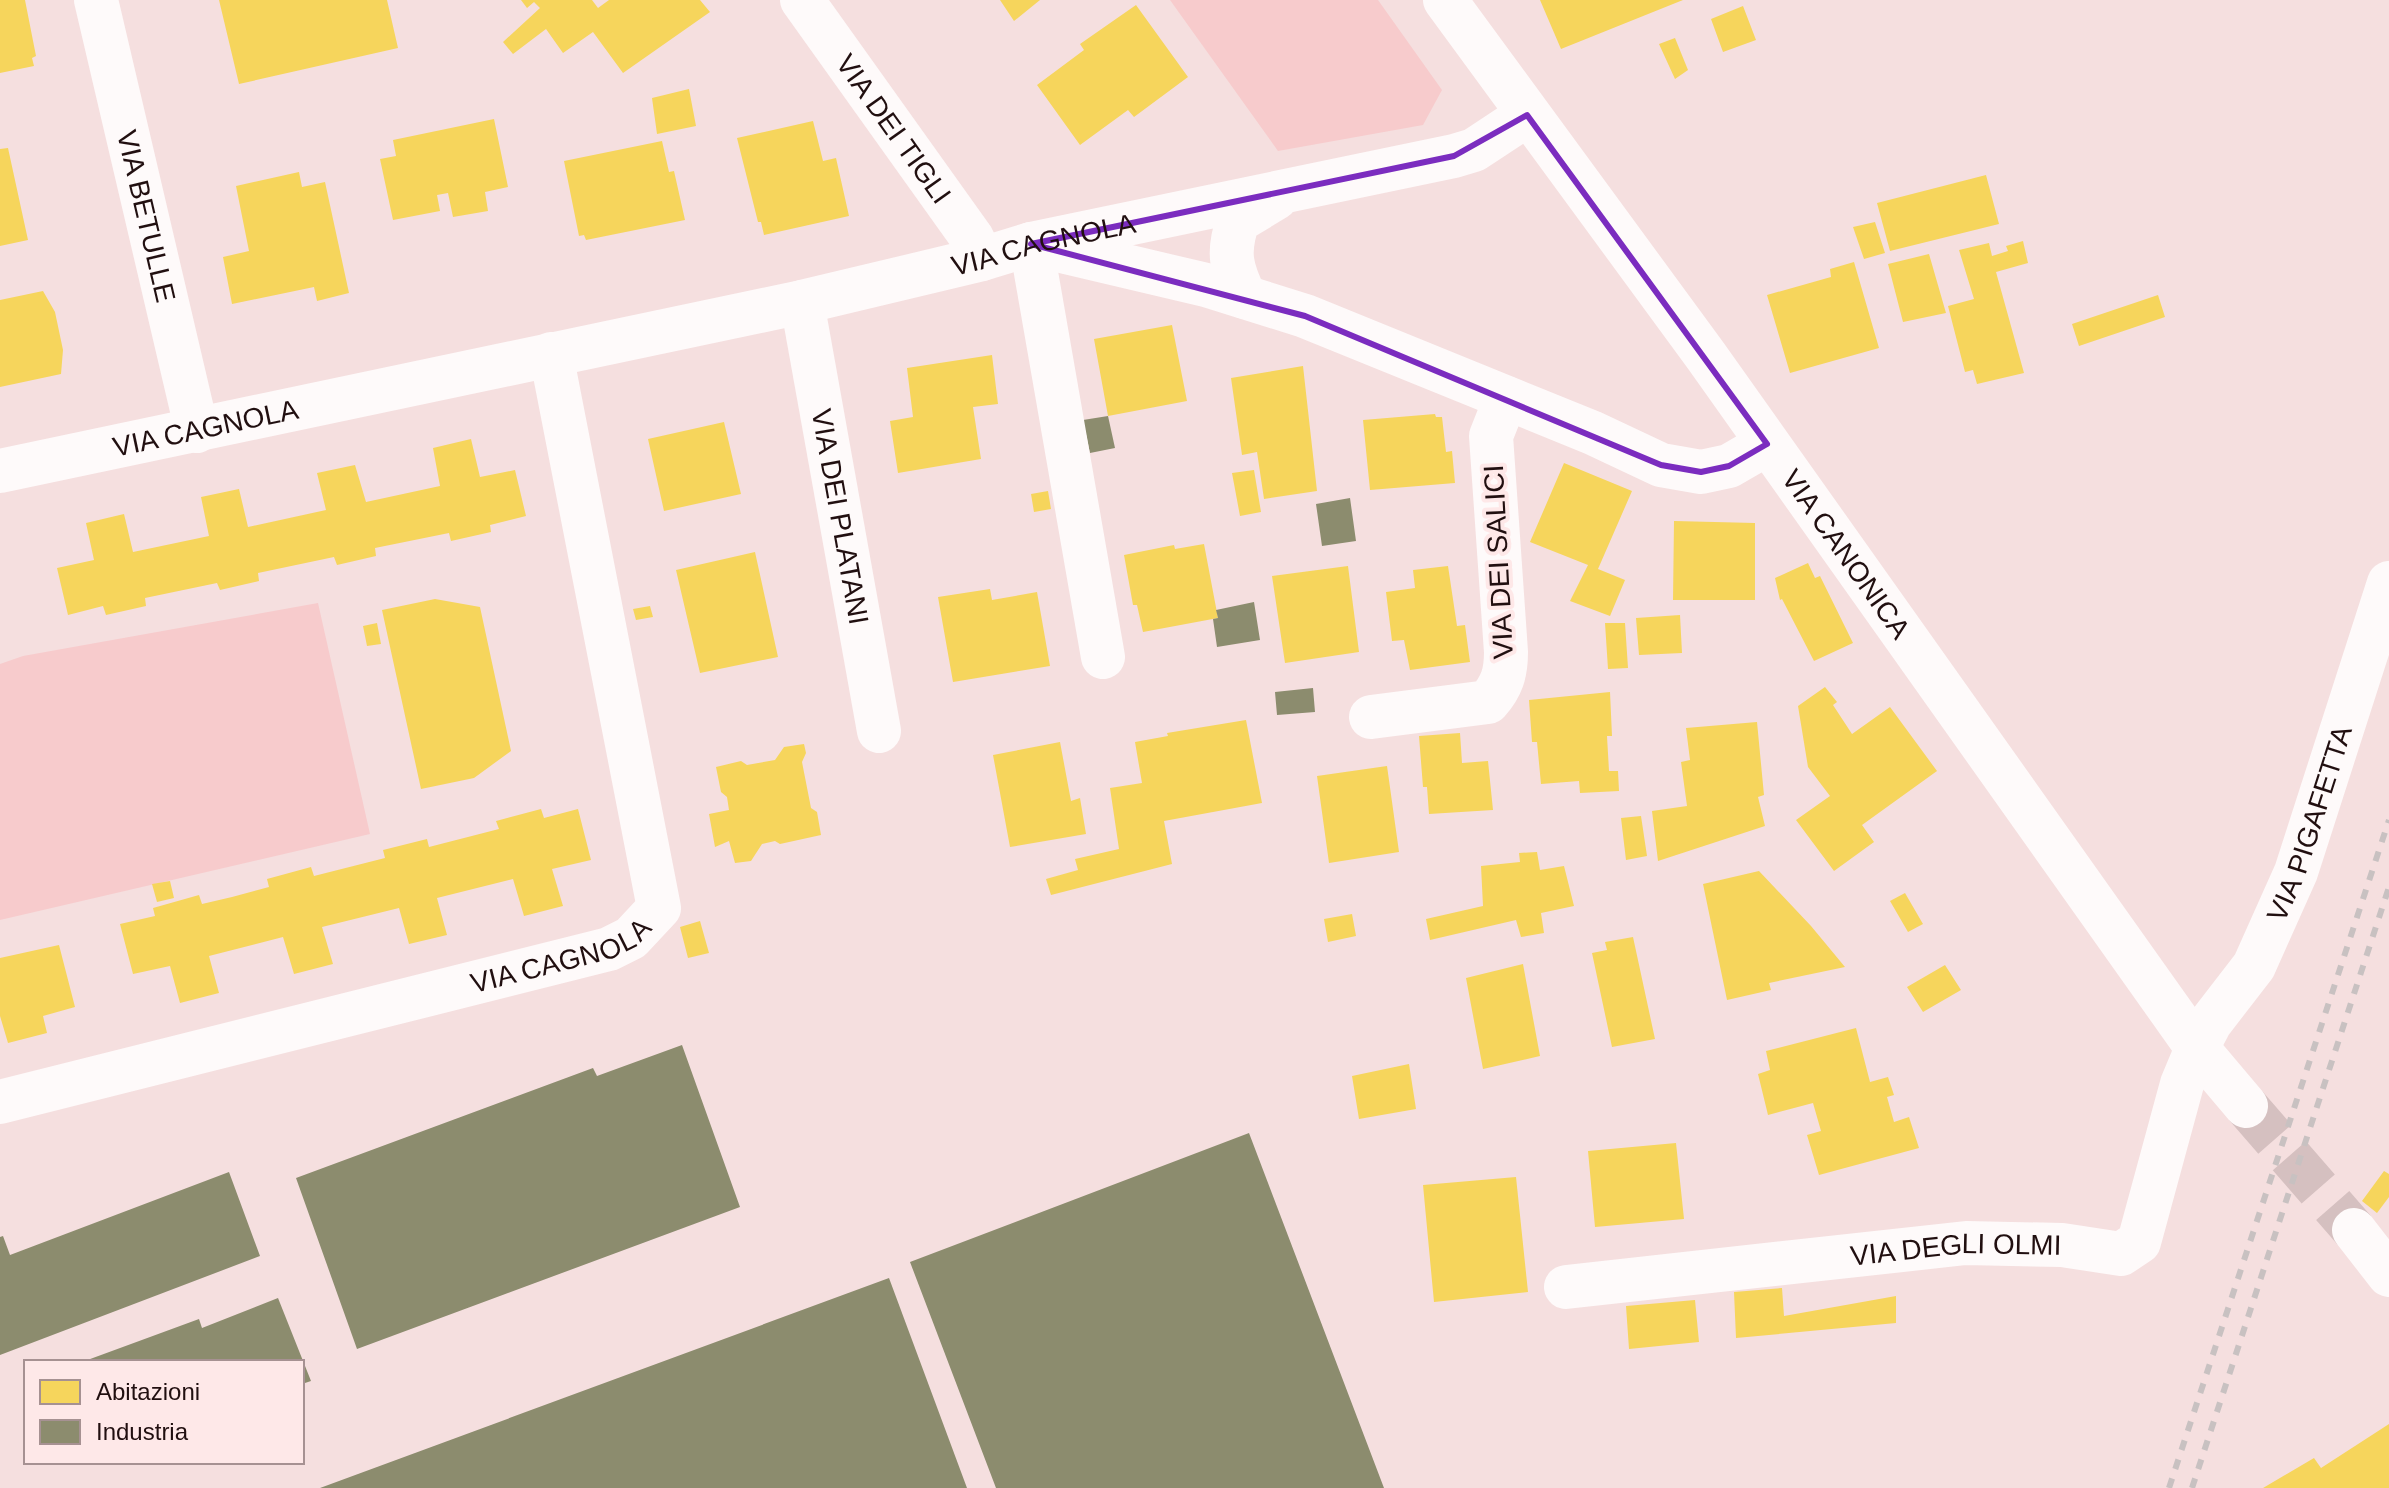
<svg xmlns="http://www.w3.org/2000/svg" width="2389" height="1488" font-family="Helvetica,sans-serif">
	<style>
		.green { fill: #f7cbcc }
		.homes { fill: #f6d55c }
		.industry { fill: #8c8c6e }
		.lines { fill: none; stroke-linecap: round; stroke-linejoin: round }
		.minor-tunnel { stroke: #d5c0c0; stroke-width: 44; stroke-dasharray: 44 22; stroke-linecap: butt }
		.minor { stroke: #fefafa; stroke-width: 44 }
		.rail { stroke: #c8c1c1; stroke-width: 6; stroke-dasharray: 10 10; stroke-linecap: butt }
		.marked { fill: none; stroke: #7b2cbf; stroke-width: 6; stroke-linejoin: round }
		.labels { text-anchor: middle; stroke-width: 8; stroke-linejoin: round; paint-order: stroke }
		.street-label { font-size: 28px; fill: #210f10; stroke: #fee8e8 }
	</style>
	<rect width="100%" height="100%" fill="#f5dfdf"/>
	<path class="green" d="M1170,0H1378L1442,90L1423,125L1278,151Z
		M318,603L370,834L0,920V664L23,656Z"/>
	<path class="homes" d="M0,0H25L36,56L32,58L34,66L0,73Z
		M219,0H387L398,48L239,84Z
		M521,0H592L598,8L609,0H700L710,12L623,73L593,32L563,53L546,29L513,54L503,42L540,8L534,2L527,8Z
		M1000,0H1040L1014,21Z
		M1540,0H1683L1561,49Z
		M1136,5L1188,77L1134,117L1128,110L1080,145L1037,85L1084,50L1080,44Z
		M1743,6L1756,40L1723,52L1711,19Z
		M1675,38L1688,70L1675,79L1659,44Z
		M689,89L696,126L657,134L652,98Z
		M494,119L508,187L485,192L488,211L453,217L448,193L437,195L440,211L393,220L380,159L396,156L393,140Z
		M813,121L823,161L836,158L849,216L764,235L761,222H758L737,138Z
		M662,141L669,172L674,171L685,220L586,240L584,235L579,236L564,161Z
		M8,148L28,240L0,246V149Z
		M299,172L302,187L325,182L349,293L317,301L314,287L232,304L223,257L249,251L236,186Z
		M1986,175L1999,224L1890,251L1877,203Z
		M1875,222L1885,253L1864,259L1853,227Z
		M2023,241L2028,263L1996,272L2024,373L1977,384L1973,370L1965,372L1948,306L1974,299L1959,250L1989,243L1992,256L2008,251L2006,246Z
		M1929,254L1946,313L1903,322L1888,264Z
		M1854,262L1879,348L1790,373L1767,295L1831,277L1830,269Z
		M43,291L55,312L63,350L61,374L0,387V300Z
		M2158,295L2165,317L2079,346L2072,324Z
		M1172,325L1187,401L1108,416L1094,339Z
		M992,355L998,404L973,407L981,459L898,473L890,421L913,417L907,368Z
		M1303,366L1317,491L1264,499L1257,452L1242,455L1231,378Z
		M1435,414L1436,417H1442L1446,452L1452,451L1455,483L1370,490L1363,420Z
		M724,422L741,494L664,511L648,439Z
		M471,439L480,477L515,470L526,516L490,525L491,532L451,541L449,533L375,548L376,556L337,565L334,557L258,573L259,581L220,590L217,583L145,598L146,606L106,615L103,606L68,615L57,568L94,560L86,523L124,514L133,552L209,536L201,497L239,489L248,527L326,510L317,473L355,465L366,502L440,486L433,448Z
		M1564,463L1632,491L1598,569L1625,580L1610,616L1570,601L1588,565L1530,542Z
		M1254,470L1261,512L1240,516L1232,473Z
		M1048,491L1051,509L1034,512L1031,494Z
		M1674,521L1755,523V600H1673Z
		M1204,544L1218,618L1143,632L1137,605H1133L1124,555L1174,545L1175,549Z
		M755,552L778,657L700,673L676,570Z
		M1808,563L1815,578L1820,576L1853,643L1814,661L1782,599L1780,600L1775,578Z
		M1348,566L1359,652L1285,663L1272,576Z
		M1448,566L1457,626L1465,625L1470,662L1410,670L1404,640L1392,641L1386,592L1415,588L1413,570Z
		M990,589L992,600L1037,592L1050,666L953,682L938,597Z
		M435,599L480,607L511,751L474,778L421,789L382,610Z
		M650,606L653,617L636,620L633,609Z
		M1680,615L1682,653L1639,655L1636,618Z
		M377,623L381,644L367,646L363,626Z
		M1605,623H1625L1628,668L1608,669Z
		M1825,687L1837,702L1833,705L1852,734L1890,707L1937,771L1862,825L1874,842L1834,871L1796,820L1830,796L1808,767L1798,706Z
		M1610,692L1612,736H1607L1609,771H1618L1619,791L1580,793L1579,781L1541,784L1537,742H1532L1529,700Z
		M1246,720L1262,803L1164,821L1172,864L1051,895L1046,879L1078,870L1075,859L1119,849L1110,788L1142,783L1135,742L1168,736L1167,733Z
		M1757,722L1764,795L1758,797L1765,826L1658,861L1652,811L1687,806L1681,762L1690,760L1686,728Z
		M1460,733L1462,763L1488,761L1493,810L1429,814L1427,787H1423L1419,736Z
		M1060,742L1071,801L1080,798L1086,834L1010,847L993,755Z
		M804,744L806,753L802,762L811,808L817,812L821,835L780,844L775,841L762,844L751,861L735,863L729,841L715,847L709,814L729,810L727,797L721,792L716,767L741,761L747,765L775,760L784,747Z
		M1387,766L1399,852L1329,863L1317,776Z
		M541,809L544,818L578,809L591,860L552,869L563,906L524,916L513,879L437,898L447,935L409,944L399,908L322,927L333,964L294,974L283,937L209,956L219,993L180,1003L170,966L133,974L120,924L155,916L153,908L199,895L202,904L232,897L269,887L267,879L311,867L314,876L385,858L383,850L427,839L429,847L499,829L496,821Z
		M1641,816L1647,856L1626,860L1621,818Z
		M1537,852L1540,870L1564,866L1574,906L1541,913L1544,933L1521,937L1516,920L1430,940L1426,919L1483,906L1481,866L1520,862L1519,853Z
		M1759,871L1811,926L1845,967L1769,983L1771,990L1727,1000L1703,884Z
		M170,881L174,898L157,902L152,884Z
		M1905,893L1923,924L1908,932L1890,901Z
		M1352,914L1356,936L1328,942L1324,919Z
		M700,921L709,953L688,958L680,927Z
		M1633,937L1655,1039L1612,1047L1592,953L1607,950L1605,942Z
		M59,945L75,1007L43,1016L47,1033L8,1043L0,1016V958Z
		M1523,964L1540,1056L1483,1069L1466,978Z
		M1945,965L1961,990L1923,1012L1907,987Z
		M1856,1028L1870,1082L1888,1077L1894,1095L1887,1097L1894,1122L1909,1117L1919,1148L1819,1175L1807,1135L1821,1131L1813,1103L1768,1115L1758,1074L1770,1070L1766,1051Z
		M1409,1064L1416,1109L1359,1119L1352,1076Z
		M1676,1143L1684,1219L1595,1227L1588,1151Z
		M2384,1171L2389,1174V1197L2377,1213L2362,1201Z
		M1516,1177L1528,1292L1434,1302L1423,1185Z
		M1782,1288L1784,1316L1896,1296V1323L1736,1338L1734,1292Z
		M1695,1300L1699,1342L1629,1349L1626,1306Z
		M2389,1424V1488H2263L2314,1458L2321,1468Z"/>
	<path class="industry" d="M1108,416L1115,448L1090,453L1083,420Z
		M1350,498L1356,541L1322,546L1316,504Z
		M1254,602L1260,640L1217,647L1213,619L1218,618L1216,610Z
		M1313,688L1315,712L1277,715L1275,692Z
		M682,1045L740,1207L357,1349L296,1178L593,1068L597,1076Z
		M1249,1133L1384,1488H996L910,1262Z
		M229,1172L260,1256L0,1355V1237L3,1236L10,1255Z
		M889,1278L967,1488H320Z
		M278,1298L311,1381L302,1384V1362H82L199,1319L202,1328Z"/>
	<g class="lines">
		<path class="minor-tunnel" d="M2246,1106L2354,1230"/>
		<g class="minor">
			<path id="s1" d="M96,0L197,431"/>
			<path id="s2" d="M802,0L972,238L982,259"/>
			<path id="s3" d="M1445,0L1706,356L2197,1048L2246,1106"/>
			<path d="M1031,244L1103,657"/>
			<path d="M1045,247L1206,285L1305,316L1593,433L1661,465L1701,472L1729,466L1767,444"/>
			<path d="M1245,297C1231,268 1227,252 1238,221L1276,198"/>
			<path id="s4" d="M802,302L879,731"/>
			<path id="s5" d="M0,471L802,302L982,259L1031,244L1454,156L1474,150L1527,115"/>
			<path d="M1371,717L1488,702C1502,686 1506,673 1506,652L1491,436L1506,398"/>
			<path id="s6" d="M0,1102L609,949L631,938L659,908L551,354"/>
			<path d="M2354,1230L2389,1275"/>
			<path id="s7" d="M1566,1287L1966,1243L2062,1245L2121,1254L2139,1242L2182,1084L2197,1048L2210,1023L2254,966L2296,872L2389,583"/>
		</g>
		<path class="rail" d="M2169,1488L2389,820
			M2192,1488L2389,887"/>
	</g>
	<path class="marked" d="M1527,115L1767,444L1729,466L1701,472L1661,465L1305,316L1031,244L1454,156Z"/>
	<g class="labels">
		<g class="street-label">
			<text dy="10" stroke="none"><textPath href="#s2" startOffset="158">VIA DEI TIGLI</textPath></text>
			<text dy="10" stroke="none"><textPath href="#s1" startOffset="222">VIA BETULLE</textPath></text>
			<text dy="10" stroke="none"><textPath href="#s5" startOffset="1068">VIA CAGNOLA</textPath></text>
			<text dy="10" stroke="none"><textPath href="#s5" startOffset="210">VIA CAGNOLA</textPath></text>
			<text dy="10" stroke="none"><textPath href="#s4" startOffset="218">VIA DEI PLATANI</textPath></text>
			<text dy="10" stroke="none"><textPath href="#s3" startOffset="684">VIA CANONICA</textPath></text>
			<text transform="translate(1498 562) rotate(-93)" y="10">VIA DEI SALICI</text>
			<text dy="10" stroke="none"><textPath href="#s7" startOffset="1036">VIA PIGAFETTA</textPath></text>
			<text dy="10" stroke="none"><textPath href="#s6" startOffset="580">VIA CAGNOLA</textPath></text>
			<text dy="10" stroke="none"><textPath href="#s7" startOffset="392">VIA DEGLI OLMI</textPath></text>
		</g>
	</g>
	<rect x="24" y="1360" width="280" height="104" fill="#fee8e8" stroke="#a69192" stroke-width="2"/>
	<rect x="40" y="1380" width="40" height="24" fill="#f6d55c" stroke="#a69192" stroke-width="2"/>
	<text x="96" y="1400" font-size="24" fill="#210f10">Abitazioni</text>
	<rect x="40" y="1420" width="40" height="24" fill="#8c8c6e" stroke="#a69192" stroke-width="2"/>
	<text x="96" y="1440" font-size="24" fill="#210f10">Industria</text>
</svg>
